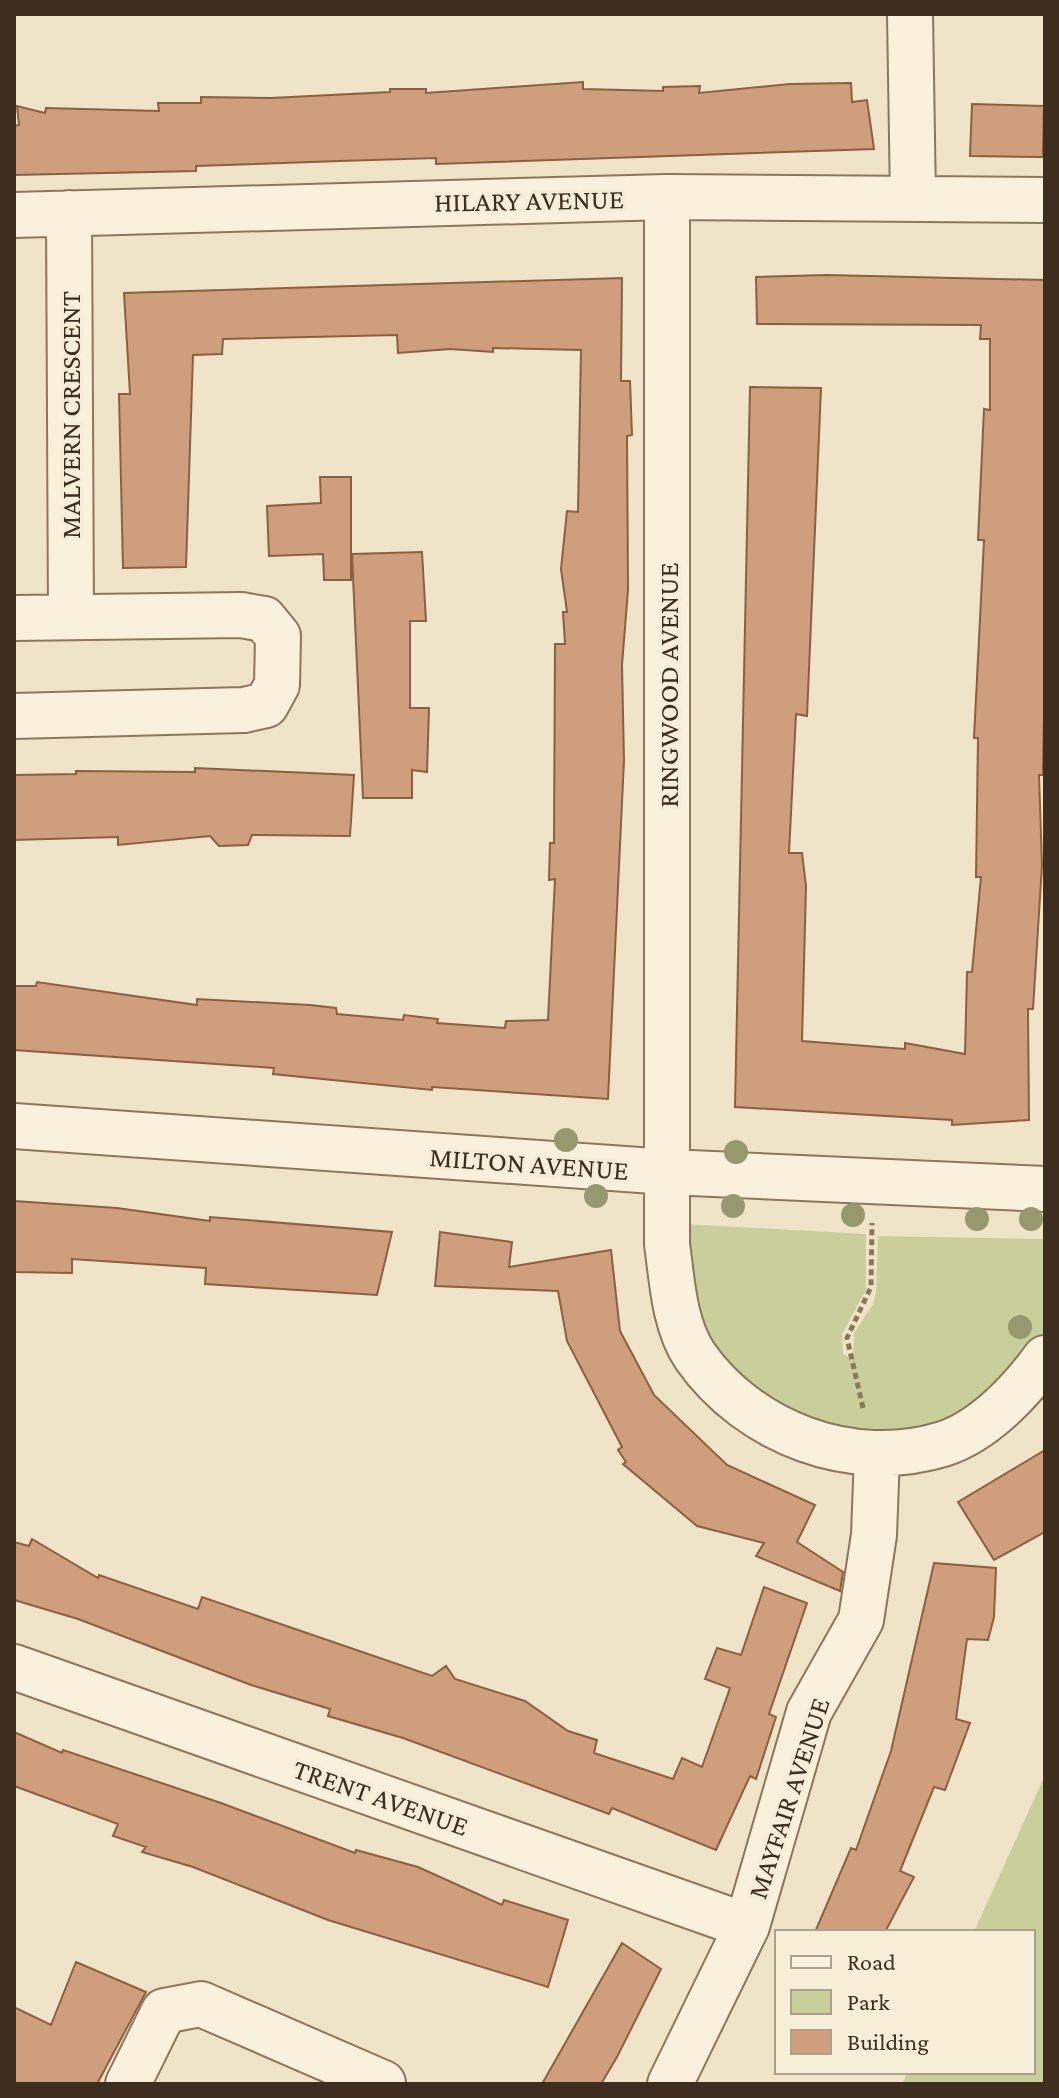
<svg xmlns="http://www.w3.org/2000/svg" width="1059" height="2098" font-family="'Crimson Pro',serif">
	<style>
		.green { fill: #c9cf9b }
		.building { fill: #cf9f7d; stroke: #8d5f41; stroke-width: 2 }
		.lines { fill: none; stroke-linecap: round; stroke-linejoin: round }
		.minor-casing { stroke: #8d765c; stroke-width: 48 }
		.path { stroke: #8d765c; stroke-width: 5; stroke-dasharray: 6 4; stroke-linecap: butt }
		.minor { stroke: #faf1dc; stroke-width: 44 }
		.tree { fill: #96986f }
		.labels { text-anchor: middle; stroke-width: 7; stroke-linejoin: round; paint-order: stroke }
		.street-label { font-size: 28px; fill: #3d2e20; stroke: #f7eed8 }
	</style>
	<rect width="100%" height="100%" fill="#f0e4c8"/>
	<path class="green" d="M683,1224L866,1234V1290L842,1334L843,1354L849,1357H853L854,1333L873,1304L876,1292L878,1236L1045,1239V1331L1018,1371L953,1418L928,1428L874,1430L817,1422L755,1396L709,1340L695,1311Z
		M1045,1775V2084H902L908,2072H1033V1932H974Z"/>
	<path class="building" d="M583,82V89L663,91V87L700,86L699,93L790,84L851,83L852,102L867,100L874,149L436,164V158L340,161L196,166V171L14,175V126L19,125L17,106L45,113L46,108L159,111L158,103H201V97L271,98L390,92V89H426V93Z
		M972,104L1044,106L1043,157L970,156Z
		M827,275L1045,280V663L1043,775H1039L1042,865L1033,1009H1028L1029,1120L952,1125V1120L735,1107L750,387L821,388L807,716L796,714L789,853H802L806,886L802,1041L905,1049V1043L965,1054L967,972H972L981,877H976L978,738H974L984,540H978L984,409L990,410V339H980L981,325L757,324L756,277Z
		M622,278L621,381H630L632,435L627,436L628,590L622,665L624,760L608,1099L432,1087V1090L273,1074L274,1068L14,1050V986H36L37,982L197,1005V999L310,1005L336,1008L337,1014L403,1020L404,1015L438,1019L437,1023L505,1028L506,1021L548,1020L555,879L549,880L550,843H554L555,644H565L563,612H567L561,569L567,511L578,512L581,350L493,348V352L450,349L398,353L397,335L223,339L222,354L193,355L186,567L123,568L119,394H130L124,293Z
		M320,477H351V580H324L323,554L269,556L267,506L321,503Z
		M422,552L426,621H410V708H429L427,772L412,770V798H363L352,554Z
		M195,768L354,775L350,836L252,835L248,845L219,846L210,836L118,845V837L14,840V775L76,774V771L195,772Z
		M14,1201L117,1208L210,1221V1217L392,1232L377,1295L205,1284L206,1268L72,1259V1273L14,1272Z
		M440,1232L512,1242L509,1267L611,1250L620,1331L654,1395L727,1465L815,1505L797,1542L843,1572L840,1591L756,1556L764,1543L697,1526L623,1464L626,1462L618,1450L622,1447L567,1341L558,1291L435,1286Z
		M1045,1450V1532L994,1560L958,1502Z
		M32,1539L98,1578L99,1575L198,1609L202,1597L432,1676L446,1666L455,1679L525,1701L568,1731L597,1740L594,1753L673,1779L682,1758L702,1767L730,1688L705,1679L717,1648L741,1655L764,1587L807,1603L769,1714L776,1717L756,1779L750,1776L716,1850L612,1808L609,1814L403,1738L328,1716L330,1709L251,1685L78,1619L14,1600V1542L29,1546Z
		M934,1563L996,1568L994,1617L988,1640L967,1639L956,1719L970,1723L945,1790L934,1787L900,1871L914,1877L885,1932H815L851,1848L856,1850L891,1751Z
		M14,1732L62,1753L63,1750L221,1803L355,1853L356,1850L418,1867L502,1905L504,1900L568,1920L548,1987L328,1920L193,1867L142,1852L146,1847L113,1836L118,1824L14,1786Z
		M622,1943L661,1969L617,2057L601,2084H542Z
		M76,1962L146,1992L97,2084H14V2007L51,2025Z"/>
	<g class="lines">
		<defs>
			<path id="minor" d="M910,14L913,199
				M667,197V1244C672,1280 674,1325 695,1356C749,1433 852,1472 943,1444C984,1431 1021,1391 1045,1358
				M69,213L71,617
				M14,215L667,197L1045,200
				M14,618L241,615L264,619L278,636L277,685L266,705L244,710L14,716
				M14,1126L668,1172L1045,1189
				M14,1667L747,1926
				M128,2084L164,2011L201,2004L383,2083
				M670,2084L747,1926L809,1712L861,1620L874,1535L877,1455"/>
		</defs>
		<use href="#minor" class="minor-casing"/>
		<path class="path" d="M863,1408L847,1338L871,1287L872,1223"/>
		<use href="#minor" class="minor"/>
	</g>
	<g class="tree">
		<circle cx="566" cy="1140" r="12"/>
		<circle cx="736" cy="1152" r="12"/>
		<circle cx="596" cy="1196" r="12"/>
		<circle cx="733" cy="1206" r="12"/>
		<circle cx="853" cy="1215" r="12"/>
		<circle cx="977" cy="1219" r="12"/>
		<circle cx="1031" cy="1219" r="12"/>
		<circle cx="1020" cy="1327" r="12"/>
	</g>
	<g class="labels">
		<g class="street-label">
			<text transform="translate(529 200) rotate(-1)" y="10">HILARY AVENUE</text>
			<text transform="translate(70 415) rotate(-90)" y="10">MALVERN CRESCENT</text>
			<text transform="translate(668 685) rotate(-90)" y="10">RINGWOOD AVENUE</text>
			<text transform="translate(529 1163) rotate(4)" y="10">MILTON AVENUE</text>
			<text transform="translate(381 1797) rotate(19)" y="10">TRENT AVENUE</text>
			<text transform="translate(788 1798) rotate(-72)" y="10">MAYFAIR AVENUE</text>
		</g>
	</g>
	<rect width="1059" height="2098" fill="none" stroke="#3d2e20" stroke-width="32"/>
	<rect x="775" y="1930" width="260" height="144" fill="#f7eed8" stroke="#ada18e" stroke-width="2"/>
	<rect x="791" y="1956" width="40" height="12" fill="#faf1dc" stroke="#ada18e" stroke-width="2"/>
	<text x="847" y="1970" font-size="24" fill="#3d2e20">Road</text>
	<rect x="791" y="1990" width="40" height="24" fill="#c9cf9b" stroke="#ada18e" stroke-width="2"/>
	<text x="847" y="2010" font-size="24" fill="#3d2e20">Park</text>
	<rect x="791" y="2030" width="40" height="24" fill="#cf9f7d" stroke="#ada18e" stroke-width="2"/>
	<text x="847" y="2050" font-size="24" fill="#3d2e20">Building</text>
</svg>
